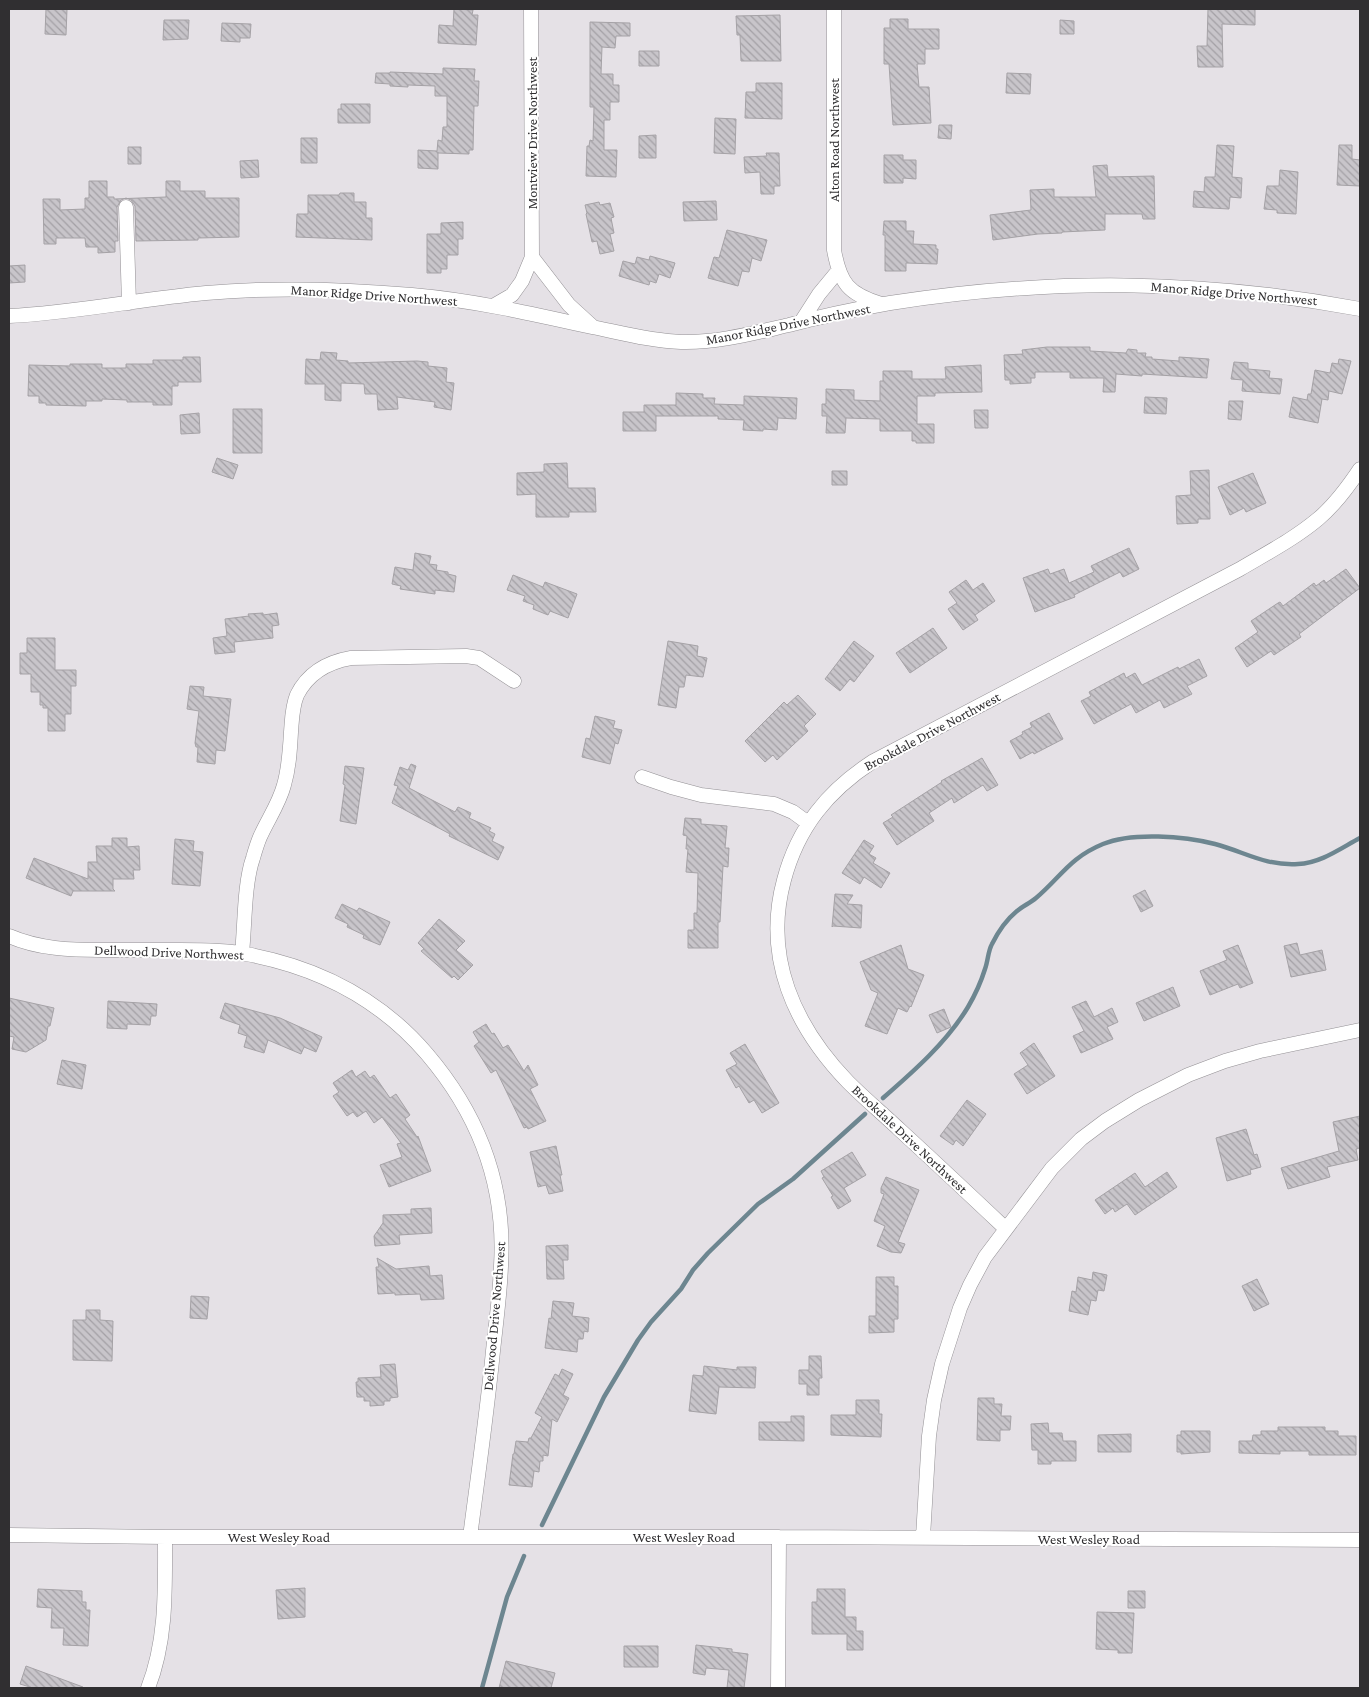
<svg xmlns="http://www.w3.org/2000/svg" width="1369" height="1697" font-family="'Crimson Pro',serif">
	<style>
		.lines { fill: none; stroke-linecap: round; stroke-linejoin: round }
		.stream { stroke: #6d8690; stroke-width: 4.5 }
		.building { fill: url(#building-back-hatch); stroke: #a5a2a6 }
		.minor-casing { stroke: #939094; stroke-width: 15 }
		.minor { stroke: #fff; stroke-width: 14 }
		.labels { text-anchor: middle; stroke-width: 4; stroke-linejoin: round; paint-order: stroke }
		.street-label { font-size: 14px; fill: #302f31; stroke: #fff }
	</style>
	<defs>
		<pattern id="building-back-hatch" width="6" height="6" patternUnits="userSpaceOnUse" patternTransform="scale(1.25)"><rect width="6" height="6" fill="#c8c5ca"/><path d="M-1 5l2 2M0 0l6 6M5-1l2 2" fill="none" stroke="#a3a0a5"/></pattern>
	</defs>
	<rect width="100%" height="100%" fill="#e5e1e6"/>
	<g class="lines">
		<path class="stream" d="M883,1098C914,1071 947,1042 968,1007C975,995 981,982 985,969C988,961 988,951 992,944C998,932 1006,920 1017,911C1023,906 1030,903 1036,898C1061,877 1069,858 1103,844C1132,832 1184,836 1215,844C1245,852 1265,866 1298,864C1321,863 1341,848 1360,838
			M542,1525L604,1397L638,1340L651,1322L681,1289L693,1270L708,1253L758,1204L793,1179L865,1114
			M482,1688L507,1597L524,1556"/>
	</g>
	<path class="building" d="M46,9H67L66,35L45,34Z
		M454,9L473,10L472,15H478L476,45L438,43L439,25L453,26Z
		M1208,9H1255V25L1222,24L1223,67H1198L1197,46H1207Z
		M780,15L781,61H741L740,35H737L736,16Z
		M890,19H908V29H939V49H925V64H917L919,87H929L931,123L893,125L889,64H884V28H890Z
		M164,20H189L188,39L163,40Z
		M1060,20L1074,21V34H1060Z
		M590,22L630,23V36H616L615,48L602,47L601,74H613V85H619V102H610V120H604V150H617L616,177L586,176L587,146H589L590,140L593,141L594,107H590Z
		M222,23L251,24L250,38H240V42L221,41Z
		M639,51H659V66H639Z
		M443,68L475,69L474,81H479L478,106H474L473,150H469V154L438,153V169L418,168V150L437,151L438,140L442,141L443,127H447V96H435V86L408,85V87L390,86V84L375,83L376,73H390V72L443,74Z
		M1007,73L1031,74L1030,94L1006,93Z
		M756,83H782V119L745,118L746,92H756Z
		M341,104H370V123H338V109H341Z
		M715,118L736,119L735,154L714,153Z
		M939,125H952L951,139L938,138Z
		M656,135V158H639V136Z
		M301,138H317V163H301Z
		M1217,145L1234,146L1232,177L1242,178L1241,198L1230,197L1229,209L1193,207L1194,191L1204,192L1205,177H1215Z
		M1339,145H1352V159L1360,160V186L1337,185Z
		M128,147H141V164H128Z
		M766,153H779L780,186H774V194H761L760,172L745,173L744,157L767,156Z
		M884,155H903V160H916V179L903,178V183H884Z
		M258,160L259,177L241,178L240,161Z
		M1107,165L1108,177L1154,176L1155,219H1143L1142,214H1105V230L1062,232V233L1038,234L993,240L990,215L1031,210L1030,190L1054,189V197H1096L1093,166Z
		M1280,170L1298,172L1296,214L1277,213V210L1264,209L1267,186H1279Z
		M89,181H107V197H114V199L166,197V181H180V191H205V198H239V237L198,238V240L136,241L135,206L131,200L126,198L121,200L117,207L118,241H115V252L98,253V247H86L85,238H56V244H44L43,199H60V210L85,209V198H89Z
		M340,193H354V202H366V218H372V240L296,237L297,214H308V195H339Z
		M716,201L717,220L684,221L683,202Z
		M599,202L600,205L610,203L614,217L611,218L614,233L610,234L614,251L600,254L597,241L592,242L586,214L587,213L585,205Z
		M884,221H906V231H914L913,244L936,245V249H938L937,264L906,263V271H885V235H883Z
		M463,222V239H458V255H447V269H441V273H427V234H441V223Z
		M727,230L767,240L761,261L752,258L749,272L742,271L738,286L708,278L714,257L719,258Z
		M650,256L675,263L670,278L659,274L656,283L650,281L649,285L619,276L623,261L635,264L637,257L649,260Z
		M25,265V282L9,283V266Z
		M1047,347H1090V351L1126,353L1128,349L1137,350V353H1146L1145,357H1152V359L1179,361V357L1209,359L1207,375V378L1142,374V376L1116,374L1115,392H1103L1104,378H1070V372H1035V378H1031V383L1010,384V380H1005L1004,355L1023,354L1022,350Z
		M321,352L337,353L336,360L348,361V363L417,361L428,362V366L447,368L446,382L454,383L451,410L434,407L435,402L397,397L398,409L378,410L377,394H365L364,384L341,383V401L325,400V384H305L306,359L320,360Z
		M183,357H200L201,382H178V386H172V405H153V402H127V400L102,399V401H86V406L46,405V403H39V396H28L29,365L70,366V364H102V368H126V364H153V360H183Z
		M1339,359L1351,361L1342,394L1329,391L1328,400L1322,399L1318,423L1289,417L1293,397L1307,400L1308,394H1311L1315,370L1330,373L1332,363L1338,364Z
		M1234,362L1248,363V369L1270,371L1269,378L1282,379L1280,394L1242,391L1243,380L1231,379Z
		M981,365L982,392L935,393V396H917V424H934V443H916V441H912V431H880V419L846,418L845,433H826L827,416H822V404H826V389L854,390V400L880,401V381H883V371H912V379H946L945,367Z
		M676,393L703,394V398H715L714,404L744,405V396L797,398L796,419L778,418L777,430L763,429V431L743,430L744,420L718,419V416H656V431H623V412H644V405H676Z
		M1145,397L1167,398L1166,414L1144,413Z
		M1229,401H1243L1241,420L1228,419Z
		M233,409H262V453H233Z
		M974,410H988V428H975Z
		M199,413L200,433L181,434L180,415Z
		M217,458L238,465L233,479L212,472Z
		M567,463L568,488H595L596,512H569V517H536V494L517,495V473L544,472V464Z
		M1209,470L1210,519H1198V523L1177,524L1176,496L1191,495L1190,471Z
		M832,471H847V485H832Z
		M1253,473L1266,503L1246,512L1244,508L1230,515L1218,487Z
		M1129,548L1139,569L1123,577L1120,572L1074,595L1075,597L1035,612L1023,578L1048,569L1050,574L1064,569L1069,583L1094,572L1091,566Z
		M415,553L431,556L429,564L437,565L436,570L448,572V574L456,576L454,592L435,590V594L400,589L401,586L392,584L395,567L413,570Z
		M1346,569L1360,588L1299,634L1301,637L1274,655L1271,651L1247,667L1235,648L1258,632L1251,621L1278,603L1280,602L1283,606L1314,583L1316,586L1324,580L1326,583Z
		M513,575L543,587L545,582L577,594L568,618L550,611L548,615L533,609L534,605L523,601L525,596L507,590Z
		M966,580L973,590L983,583L995,601L975,615L978,620L963,630L948,609L957,603L949,592Z
		M263,613V615L277,613L279,625L272,626L273,638L234,642L235,652L215,654L213,638L227,636L225,619L249,616L248,614Z
		M933,628L947,648L910,673L896,653Z
		M27,638H55V670H76V686H71V714H65V731H48V708H43V705H40V692H31V674H20V653H27Z
		M668,641L698,646L697,656L707,658L703,677L686,675L684,687H679L676,708L658,705Z
		M854,641L874,656L854,682L850,679L840,691L825,679Z
		M1199,659L1207,676L1187,686L1192,694L1164,708L1160,700L1136,713L1131,704L1094,724L1081,701L1091,696L1089,692L1124,673L1126,678L1135,673L1142,685L1178,667L1179,669Z
		M190,686L204,687L203,696L231,699L225,751L216,750L215,764L197,762L198,747H196L195,743L199,711L187,709Z
		M798,695L816,714L804,726L808,731L777,760L773,755L765,762L745,741L784,702L787,705Z
		M1049,713L1063,739L1034,754L1033,752L1020,759L1010,741L1023,734L1022,732L1032,727L1030,723Z
		M595,716L615,721L613,728L622,730L618,744L615,743L610,764L582,757L586,738L590,739Z
		M982,758L998,785L987,791L983,785L954,803L952,798L929,813L934,821L897,845L883,823L893,817L891,815L942,782L941,781Z
		M411,764L416,766L409,788L455,812L458,807L471,813L469,818L491,828L489,831L495,834L492,841L504,847L498,860L449,836L450,834L392,803L398,786L394,785L400,767L408,770Z
		M345,766L364,768L356,824L340,821L345,785L343,784Z
		M685,818L701,819V824L727,826L725,848H729L728,867L723,866L720,922H718V948H688V930H694V913H697L698,873L686,872L688,849H686L687,836L683,835Z
		M112,838H127V847L139,846L140,870H133L134,879H113V889L115,891H73L71,896L26,878L34,858L88,879V862H97L96,846H112Z
		M175,839L194,841L193,851L203,852L200,886L172,884Z
		M864,840L874,846L869,854L876,858L873,863L890,873L881,888L864,877L860,884L842,873Z
		M1145,890L1153,906L1141,912L1133,896Z
		M835,894L853,895L847,904L862,905L861,928L833,926L832,927Z
		M342,904L357,911L359,908L390,922L380,945L363,938L364,935L347,927L348,924L335,918Z
		M439,919L465,941L456,950L473,965L458,980L454,976L452,978L421,951L424,949L418,943Z
		M1297,943L1300,955L1322,950L1326,970L1291,977L1284,946Z
		M901,945L908,969L924,975L911,1007L910,1006L907,1012L898,1008L887,1034L865,1026L878,993L871,990L860,962Z
		M1238,945L1253,983L1240,988L1238,984L1210,995L1200,971L1227,960L1223,951Z
		M1173,987L1180,1006L1144,1021L1136,1003Z
		M9,998L54,1008L50,1026H48L46,1040L26,1052L12,1049L14,1037L9,1036Z
		M108,1001L157,1004L156,1016H151L150,1025L127,1024V1029L107,1028Z
		M1086,1001L1094,1017L1112,1008L1118,1022L1107,1027L1113,1039L1081,1053L1073,1036L1084,1031L1072,1007Z
		M225,1003L280,1018L322,1037L316,1052L304,1047L301,1054L268,1040L264,1053L244,1047L247,1036L238,1033L240,1025L220,1018Z
		M944,1009L951,1027L937,1033L929,1015Z
		M486,1024L492,1034L494,1033L503,1048L508,1045L524,1071L528,1065L538,1085L530,1089L546,1121L528,1129L527,1127L524,1128L496,1070L491,1073L474,1046L479,1042L473,1032Z
		M1034,1043L1055,1076L1027,1094L1014,1074L1028,1065L1020,1053Z
		M745,1044L779,1103L762,1113L754,1100L749,1103L739,1086L736,1088L726,1070L737,1064L730,1053Z
		M62,1060L86,1065L82,1089L57,1084Z
		M352,1070L356,1077L365,1071L370,1078L374,1075L390,1098L396,1094L410,1115L405,1119L417,1137L418,1136L431,1171L389,1187L380,1165L402,1157L397,1144L401,1143L382,1117L374,1123L366,1111L357,1117L353,1112L347,1116L333,1096L339,1092L333,1083Z
		M967,1100L986,1114L963,1146L956,1140L953,1145L940,1136Z
		M1360,1116V1148L1356,1149L1358,1160L1327,1167L1330,1177L1288,1189L1281,1168L1339,1151L1333,1122Z
		M1246,1129L1254,1155L1257,1154L1261,1167L1250,1170L1251,1174L1227,1181L1216,1138Z
		M556,1146L562,1175H560L563,1191L549,1194L546,1185L538,1187L530,1152Z
		M852,1152L866,1175L844,1188L851,1201L838,1209L831,1197L833,1196L822,1178L824,1177L821,1171Z
		M1167,1172L1177,1187L1135,1215L1127,1204L1115,1212L1113,1208L1105,1214L1095,1200L1135,1173L1145,1187Z
		M886,1177L919,1190L898,1242L905,1244L901,1253L891,1252L877,1246L885,1226L874,1221L884,1194L881,1193V1188Z
		M431,1208L432,1233L399,1235L400,1244L375,1246L374,1236L383,1223V1215L411,1214V1209Z
		M568,1245V1260H563L564,1279H547L546,1246Z
		M377,1258L396,1269L429,1266L430,1276L442,1275L444,1299L421,1300L420,1294L395,1295V1293L378,1294L376,1267H379Z
		M1093,1272L1107,1275L1104,1291L1098,1290L1096,1301L1091,1300L1088,1315L1069,1311L1072,1291L1076,1292L1078,1277L1092,1280Z
		M876,1277H894V1286H898V1319H894V1332L869,1333V1316H876Z
		M1257,1279L1269,1304L1254,1311L1242,1286Z
		M191,1296L209,1297L207,1319L190,1318Z
		M553,1301L574,1303L572,1316L589,1318L588,1332L584,1331L583,1339H578L577,1352L545,1348L549,1318L551,1319Z
		M86,1310H100V1320L113,1321L112,1361L73,1360V1320H86Z
		M809,1356H821L822,1378H819V1395H807V1384H799V1370H809Z
		M395,1364L398,1397L390,1398V1401H384V1405L370,1406V1401H364V1397H357L356,1382H358V1378L381,1377L380,1365Z
		M704,1366L737,1370V1367H756L755,1388L719,1387L716,1414L689,1411L693,1375L703,1376Z
		M562,1369L573,1374L563,1395L569,1398L557,1422L552,1419L548,1456L543,1455V1461H540L539,1472L534,1471L532,1487L509,1485L513,1454H514L516,1441L528,1442L529,1438H531L542,1417L535,1413L555,1374L559,1376Z
		M978,1398H994V1404H1002L1001,1416H1011L1010,1430H1000V1441L977,1440Z
		M856,1400H879V1414H882L881,1437L831,1435V1415H856Z
		M791,1416H804V1441L759,1440V1422H791Z
		M1048,1423L1049,1433H1062L1063,1441H1076V1461H1051V1464H1038V1450H1032L1031,1424Z
		M1278,1427H1325V1431H1338V1436H1356V1455H1309V1451H1280V1454L1239,1453V1441H1252L1253,1435H1261V1431H1278Z
		M1181,1431H1210V1452L1181,1454V1452H1177V1435H1181Z
		M1131,1434V1452H1098V1435Z
		M305,1588V1617L278,1619L276,1590Z
		M38,1589L82,1591V1602H86V1610H90L88,1646L63,1645L64,1628H51L52,1608L37,1607Z
		M817,1589H845V1617H856V1631H863V1650H847V1634H812V1602H817Z
		M1128,1591H1145V1608H1128Z
		M1097,1612L1134,1613L1132,1653H1118V1650L1096,1649Z
		M696,1645L732,1649V1652L748,1654L744,1688H727L729,1670L706,1668L705,1675L693,1673Z
		M624,1646H658V1667H624Z
		M506,1661L555,1673L551,1688H499Z
		M26,1666L83,1687V1688H33L20,1684Z"/>
	<g class="lines">
		<defs>
			<path id="minor" d="M834,9V250C840,283 848,294 881,304
				M126,207L129,303
				M532,257L569,305L592,326
				M493,306L512,295L522,281L532,257L531,9
				M9,316C75,313 140,299 206,293C274,287 344,289 412,295C471,300 529,313 587,326C618,332 650,341 681,342C718,343 754,333 789,325C822,316 856,309 890,303C1050,278 1200,279 1360,309
				M801,322L819,294L838,271
				M642,777L671,787L701,795L774,804L793,812L808,823
				M9,936C39,949 70,950 103,950C128,950 154,950 180,950C202,950 225,950 246,954C317,967 380,999 427,1054C479,1115 506,1184 501,1266C500,1294 496,1323 493,1351C487,1413 478,1475 470,1537
				M242,953C245,925 244,884 253,858C255,851 257,844 260,837C268,819 279,804 284,785C289,768 290,750 291,732C292,720 292,707 297,695C308,673 328,662 351,658L466,656L479,658L514,681
				M1006,1229C971,1196 936,1163 901,1131C883,1114 865,1099 848,1082C794,1026 763,957 784,880C798,827 828,791 872,762L1240,569C1267,553 1294,539 1318,519C1335,505 1348,487 1360,469
				M9,1535L165,1537H779L1360,1540
				M923,1537L929,1436L934,1400L942,1364L960,1308L970,1285L985,1257L1052,1168L1081,1139L1105,1121L1139,1100L1188,1075L1225,1061L1260,1051L1360,1030
				M148,1688C167,1640 165,1588 165,1537
				M778,1688L779,1537"/>
		</defs>
		<use href="#minor" class="minor-casing"/>
		<use href="#minor" class="minor"/>
	</g>
	<g class="labels">
		<g class="street-label">
			<text transform="translate(532 133) rotate(-90)" y="5">Montview Drive Northwest</text>
			<text transform="translate(834 140) rotate(-90)" y="5">Alton Road Northwest</text>
			<text transform="translate(1234 293) rotate(5)" y="5">Manor Ridge Drive Northwest</text>
			<text transform="translate(374 295) rotate(4)" y="5">Manor Ridge Drive Northwest</text>
			<text transform="translate(788 324) rotate(-11)" y="5">Manor Ridge Drive Northwest</text>
			<text transform="translate(932 731) rotate(-28)" y="5">Brookdale Drive Northwest</text>
			<text transform="translate(169 952) rotate(2)" y="5">Dellwood Drive Northwest</text>
			<text transform="translate(910 1139) rotate(43)" y="5">Brookdale Drive Northwest</text>
			<text transform="translate(494 1316) rotate(-85)" y="5">Dellwood Drive Northwest</text>
			<text x="279" y="1542">West Wesley Road</text>
			<text x="684" y="1542">West Wesley Road</text>
			<text x="1089" y="1544">West Wesley Road</text>
		</g>
	</g>
	<rect width="1369" height="1697" fill="none" stroke="#302f31" stroke-width="20"/>
</svg>
